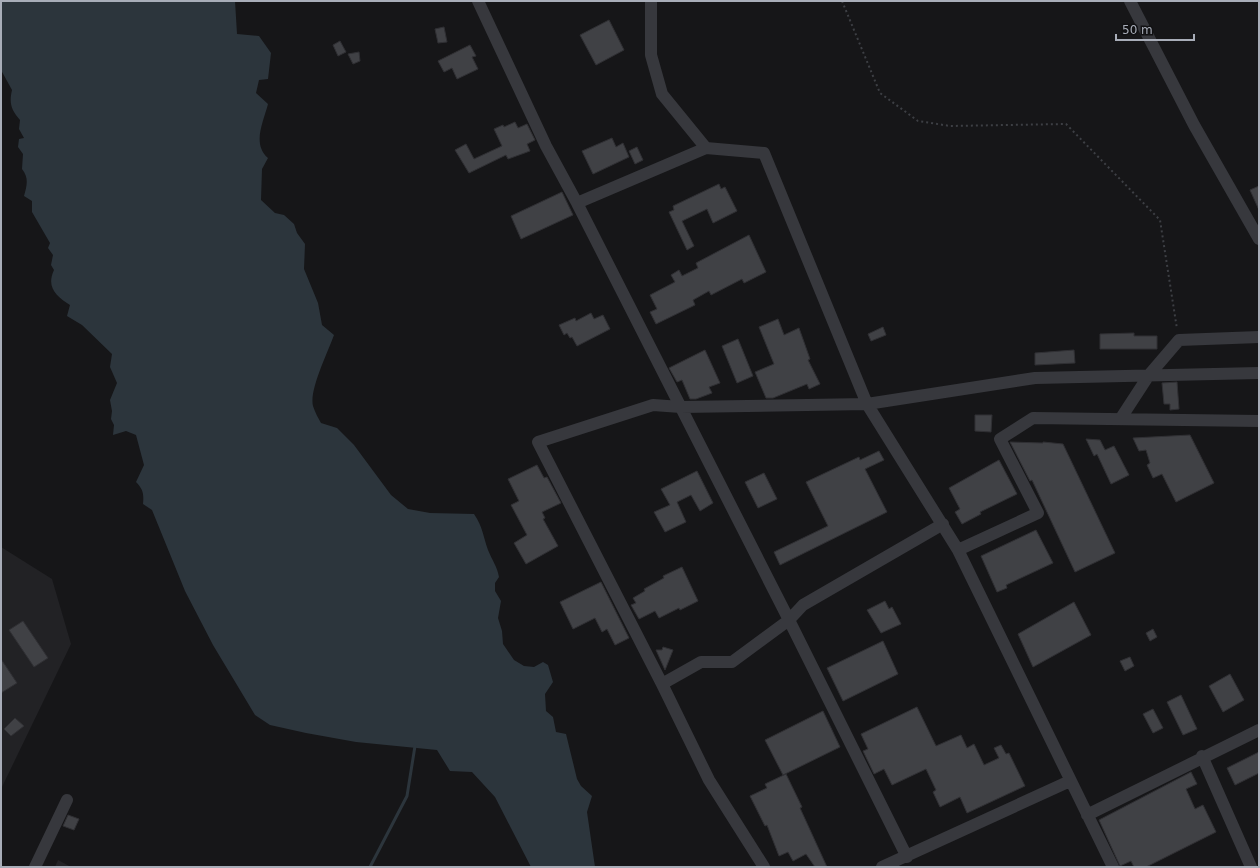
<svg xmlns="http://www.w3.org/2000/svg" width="1260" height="868" font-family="'DejaVu Sans',sans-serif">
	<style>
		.built { fill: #222225 }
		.water { fill: #2c353c }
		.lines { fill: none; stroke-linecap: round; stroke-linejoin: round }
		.stream { stroke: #2c353c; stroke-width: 3 }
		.building { fill: #404145; stroke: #303034 }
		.path { stroke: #3d3f44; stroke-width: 2; stroke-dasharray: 2 3; stroke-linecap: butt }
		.street { stroke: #37383d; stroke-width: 12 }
	</style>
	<rect width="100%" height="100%" fill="#161618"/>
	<path class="built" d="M1,547L52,579L71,644L1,789Z
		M58,860L71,867H55Z"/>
	<path class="water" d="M1,1H235L237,34L259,36L271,53L268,79L259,80L256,93L268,104C263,123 252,144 268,158L262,169L261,200L275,213L284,215L294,224L297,233L305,244L304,269L318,303L322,325L334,335C328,352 309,390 313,406C315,412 318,418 321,423L337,428L354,445L391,495L408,509L430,513L474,514C483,527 483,536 488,550C492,560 497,566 499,577L495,583V591L501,601L498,618L502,631L503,644L514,660L524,666L534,667L543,662L548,665L553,682L545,694L546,711L553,717L556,732L566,734L577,779L581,786L592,796L587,812L595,867H531L495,797L472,772L450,771L437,750L356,742L306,733L270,725L255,715L213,645L185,591L152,510L143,504C144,494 143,489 136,482L144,465L136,435L126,431L113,435L114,425L111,419L112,411L110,400L117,383L110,367L112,354L82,325L67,316L70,305C56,296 46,287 54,270L51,265L53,255L48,248L50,243L32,212V201L24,196C27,185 29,178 22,169L23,154L18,147L19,139L24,138L19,129L20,120C11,110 9,103 12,90L1,70Z"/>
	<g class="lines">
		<path class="stream" d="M370,867L407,796L415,746"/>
	</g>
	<path class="building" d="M609,20L624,50L596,65L580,35Z
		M444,27L447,42L438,43L435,29Z
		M340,41L346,52L338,56L333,45Z
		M470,45L476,56L472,57L478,69L457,79L452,68L444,72L438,61Z
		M359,52L360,61L353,64L348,54Z
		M515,122L518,128L527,124L535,140L527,144L530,151L508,159L506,155L469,173L455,150L466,144L474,159L502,146L494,129L503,125L504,127Z
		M612,138L616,147L623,143L629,157L593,174L582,151Z
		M637,147L643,160L635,164L629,151Z
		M719,184L721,189L725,187L737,211L713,223L707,209L682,221L694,246L687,250L669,212L674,210L673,206Z
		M1259,186V210L1250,190Z
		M562,192L573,215L521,239L511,216Z
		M749,235L766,272L744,283L742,279L711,295L709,291L693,300L695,305L656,324L650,312L657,309L650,295L675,282L671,275L679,270L682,276L698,268L696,263Z
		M591,313L594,319L603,315L610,329L577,346L572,337L570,338L567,333L564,335L559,325L575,318L576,321Z
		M778,319L784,335L799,328L810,359L808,360L820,384L809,389L807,384L773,398H766L755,372L774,364L759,327Z
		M883,327L886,335L871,341L868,334Z
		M1134,333V336H1157V349H1100V334Z
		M738,339L753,376L737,383L722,346Z
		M705,350L720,383L709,387L712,393L696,399H690L682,380L677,382L669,368Z
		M1074,350L1075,363L1035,365V353Z
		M1177,382L1179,409L1170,410V404H1164L1162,383Z
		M975,415H992L991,432L975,431Z
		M1190,435L1214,483L1176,502L1162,474L1153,478L1147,465L1150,463L1146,450L1139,451L1133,438Z
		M1086,439L1100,440L1105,450L1114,446L1129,475L1111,484L1097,454L1094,456Z
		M1010,442L1043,443V442L1063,444L1115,553L1075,572L1032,480L1030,481Z
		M879,451L884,460L865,469L887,512L780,565L774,552L828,526L806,482L859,457L860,460Z
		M999,460L1017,494L980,512L981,514L962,524L955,512L960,509L949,488Z
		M537,465L544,478L547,477L561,503L542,512L545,518L543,519L558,546L526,564L514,543L527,535L511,505L519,501L508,479Z
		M697,471L713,503L700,511L691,495L677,502L686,522L665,532L654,512L670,505L661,489Z
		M764,473L777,499L758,508L745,482Z
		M1036,530L1053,563L1006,585L1007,588L997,592L981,556Z
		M682,567L698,601L680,610L679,608L659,618L655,611L639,619L631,605L636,603L633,598L645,591L644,589L664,578L663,576Z
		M601,582L629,638L615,645L607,629L602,632L595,618L573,629L560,602Z
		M885,601L889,609L892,607L901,624L881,633L867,610Z
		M1074,602L1091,635L1033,667L1018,634Z
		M23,621L48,658L34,667L9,630Z
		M1153,629L1157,637L1150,641L1146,633Z
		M883,641L898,674L843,701L827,668Z
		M663,647L673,650L665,670L656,650H662Z
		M1130,657L1134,666L1125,671L1120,661Z
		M1,659L17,683L1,693Z
		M1230,674L1244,700L1223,712L1209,686Z
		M1181,695L1197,729L1183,735L1167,702Z
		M917,707L936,746L961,735L967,748L974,744L984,765L999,758L994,748L1001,745L1006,754L1009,753L1025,786L967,813L960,797L940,807L933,792L936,790L926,769L892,785L884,769L874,774L863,751L868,749L861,734Z
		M1153,709L1163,728L1153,733L1143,714Z
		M823,711L840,747L783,775L765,740Z
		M15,718L24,726L11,736L4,729Z
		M1259,752V773L1235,785L1227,768Z
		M1191,772L1197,784L1186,789L1195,809L1203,805L1216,832L1146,867H1134L1131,861L1120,866L1099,820Z
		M786,774L802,807L800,808L827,867H815L806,854L793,861L788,852L779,856L767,825L765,826L750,796L767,788L765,784Z
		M68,815L79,819L74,830L63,826Z"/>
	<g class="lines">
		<path class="path" d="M842,1L880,93L918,121L950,126L1066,124L1160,220L1177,329"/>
		<path class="street" d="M478,1L546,146L577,203L789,620L907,857
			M651,1V55L662,94L706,148L764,153L867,404L958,550L1113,867
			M1130,1L1194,125L1259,239
			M577,203L706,148
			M1121,418L1149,375L1179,340L1259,337
			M958,550L1038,513L1000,439L1033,418L1259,421
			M662,684L701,662H732L789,620L803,605L943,524
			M1202,756L1251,867
			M1087,815L1259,730
			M35,867L67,800
			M764,867L709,780L662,684L538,442L653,405L681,407L867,404L1035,378L1259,373
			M882,867L1070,781"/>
	</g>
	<rect width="1260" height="868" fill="none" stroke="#a8adb8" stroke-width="4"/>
	<path d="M1116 34v6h78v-6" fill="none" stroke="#a8adb8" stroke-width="2"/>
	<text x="1122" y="34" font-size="12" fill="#a8adb8" stroke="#111113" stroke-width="3" paint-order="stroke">50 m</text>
</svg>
